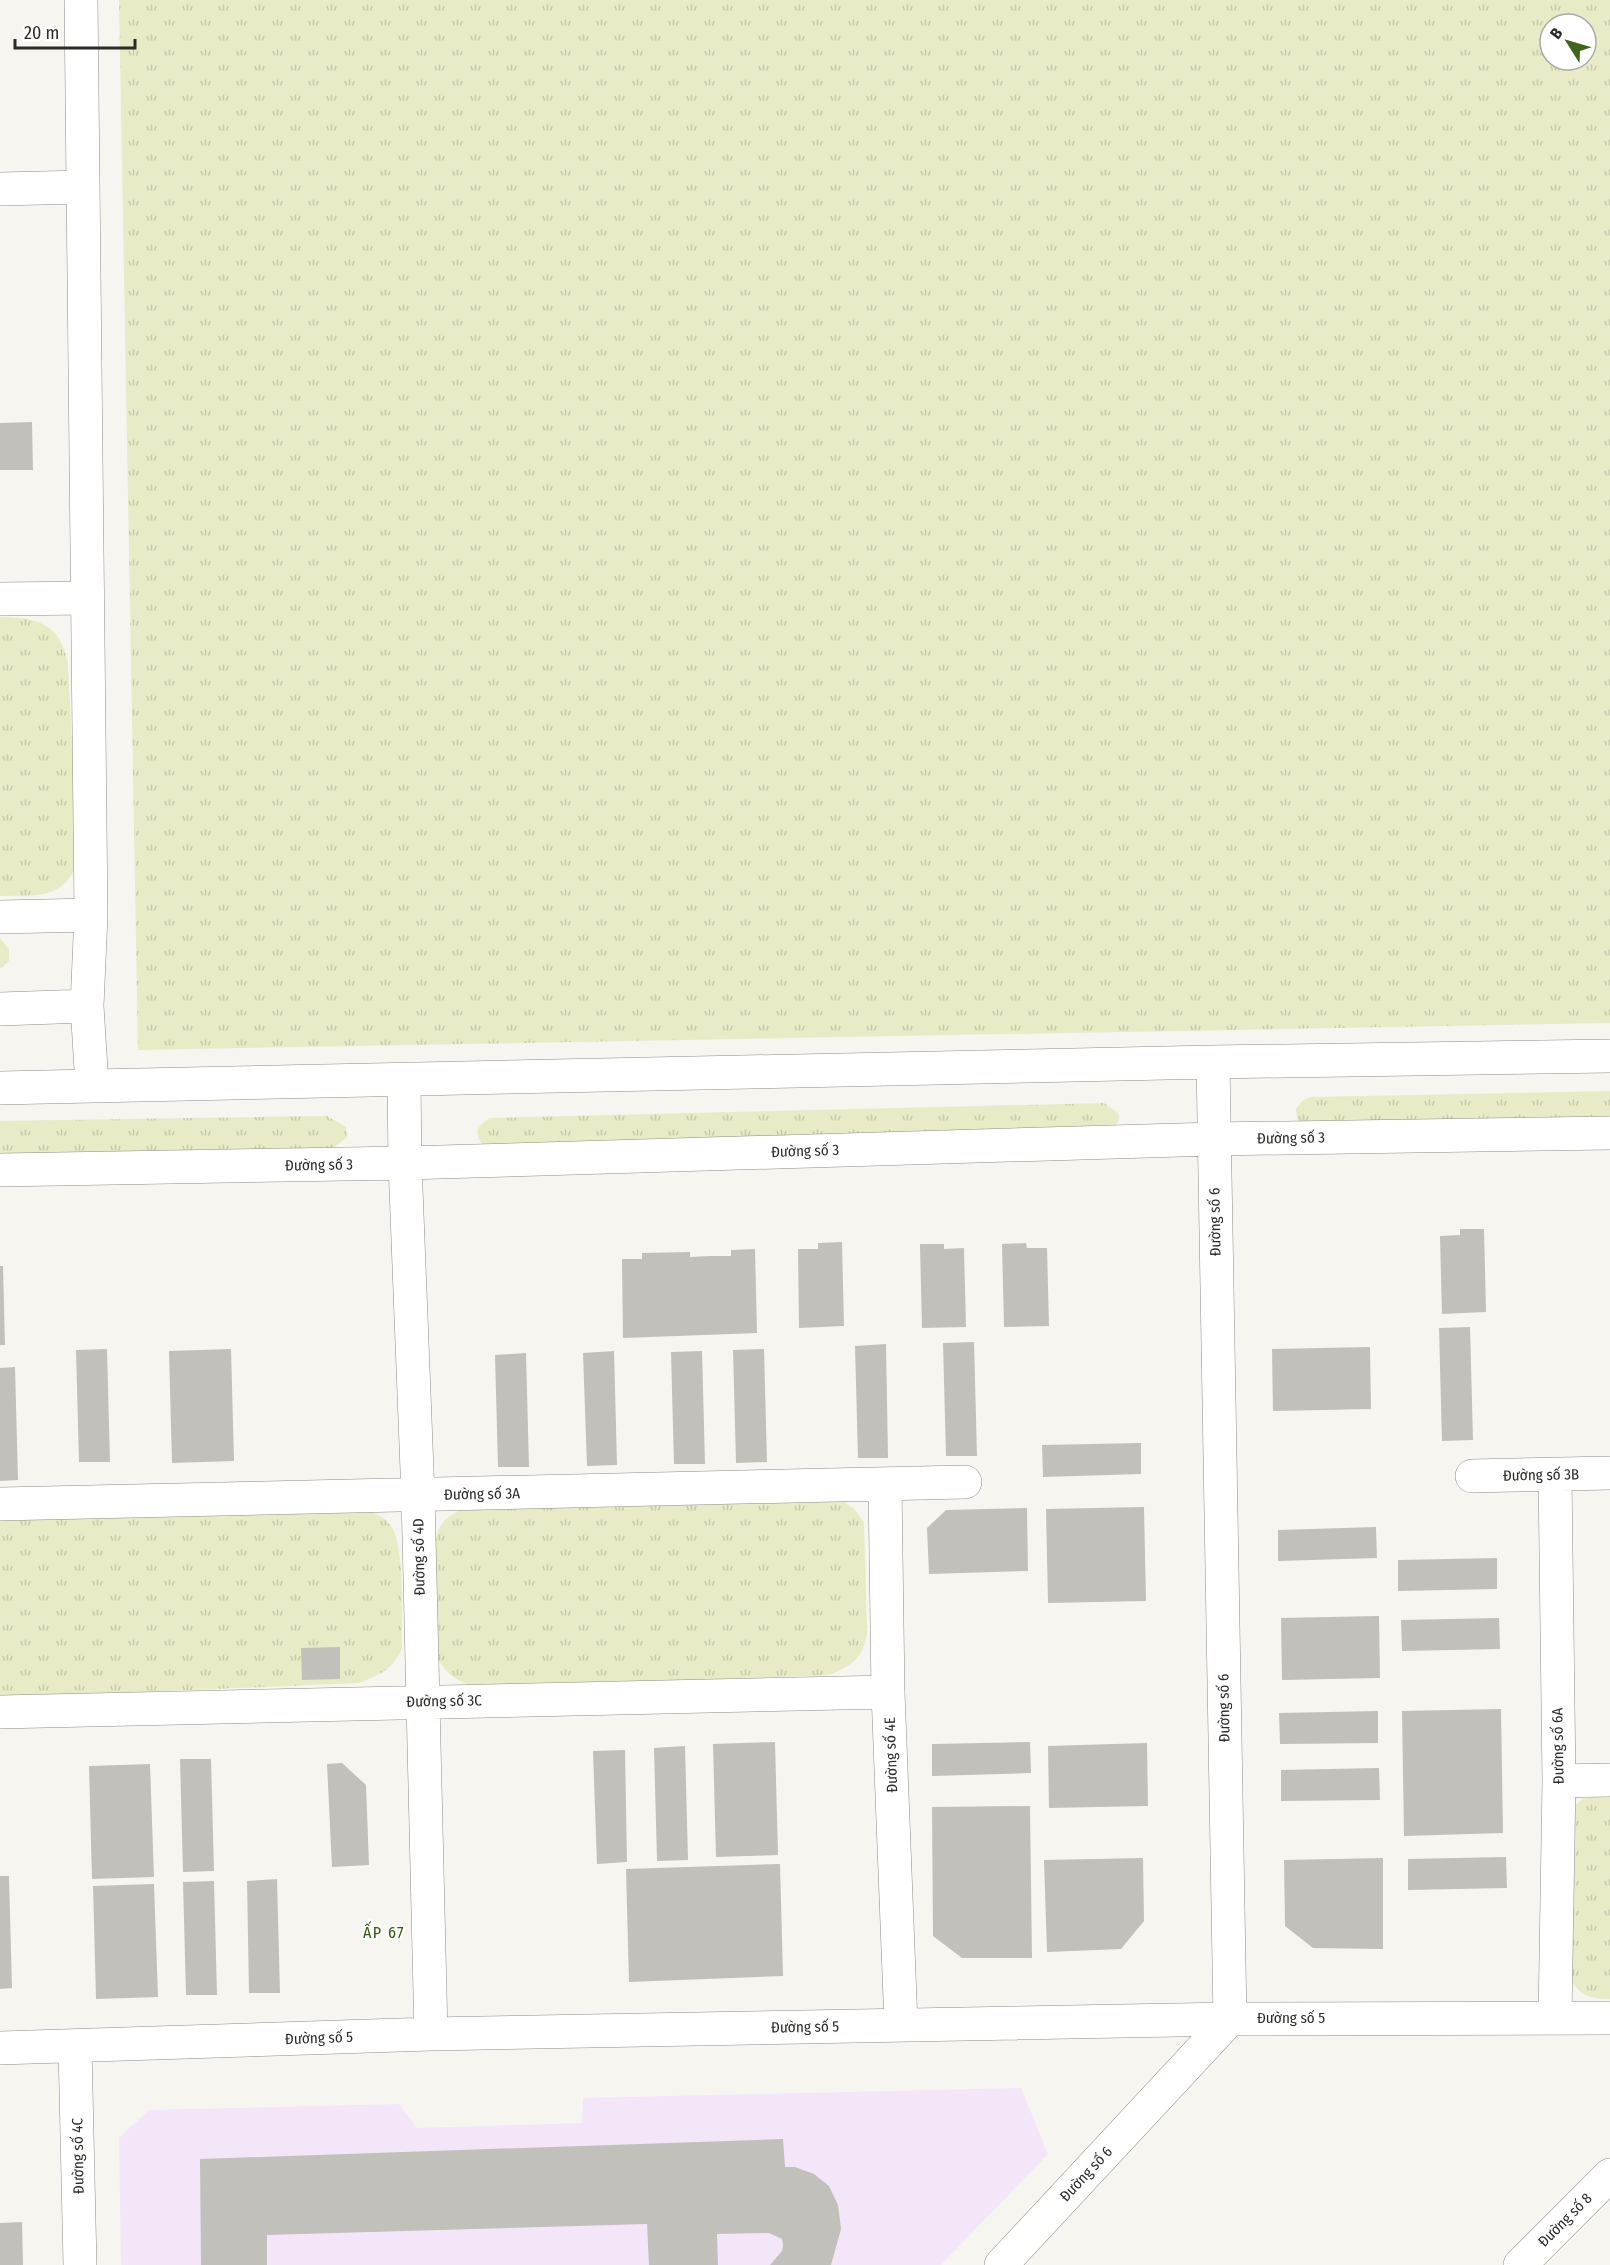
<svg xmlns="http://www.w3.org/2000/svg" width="1610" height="2265" font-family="'Fira Sans Condensed',sans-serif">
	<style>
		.education { fill: #f3e6f9 }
		.grass { fill: url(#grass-tufts); fill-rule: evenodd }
		.building { fill: #c1c0ba }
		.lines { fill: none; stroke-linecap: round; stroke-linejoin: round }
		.minor-casing { stroke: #8e8d88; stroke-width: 34 }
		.minor { stroke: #fff; stroke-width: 33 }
		.labels { text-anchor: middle; stroke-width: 4.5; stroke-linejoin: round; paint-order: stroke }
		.street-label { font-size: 15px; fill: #2c2b29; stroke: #fff }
		.neighbourhood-label { font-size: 16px; letter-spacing: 1.5px; fill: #345615; stroke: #fff }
	</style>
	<defs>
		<pattern id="grass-tufts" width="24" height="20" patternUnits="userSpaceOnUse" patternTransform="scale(1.5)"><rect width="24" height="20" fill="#e8ebc6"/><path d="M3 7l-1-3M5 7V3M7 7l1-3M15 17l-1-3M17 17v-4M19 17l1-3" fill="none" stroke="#c7caaa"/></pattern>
	</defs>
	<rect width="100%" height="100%" fill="#f7f5f0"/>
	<path class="education" d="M1021,2088L1048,2154L941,2265H121L119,2138L149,2110L399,2104L417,2128L582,2123L583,2098Z"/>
	<path class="grass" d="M119,0H1610V1023L138,1050ZM1550,24H1586V60H1550Z
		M0,617C37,617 61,624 68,664L78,861C64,901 35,895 0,896Z
		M0,938L9,949V961L0,969Z
		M1610,1091V1122L1303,1125L1297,1119L1296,1109L1302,1101L1310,1097Z
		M1104,1103L1119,1114L1118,1122L1113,1128L484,1146C473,1134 477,1125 490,1118Z
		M327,1116L346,1127L347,1137L328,1152L0,1157V1121Z
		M839,1498L854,1509L864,1522L867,1633C862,1660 853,1664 830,1675L476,1688C456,1680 446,1675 436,1655C436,1626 428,1552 439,1529C443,1519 454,1513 464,1508Z
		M363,1508C374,1512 383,1516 390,1525C406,1543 401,1622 402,1649C391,1671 381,1674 359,1683L0,1698V1516Z
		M1597,1796H1610V1999C1585,1999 1576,1993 1567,1970L1574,1806L1583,1799Z"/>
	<path class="building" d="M32,422L33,470H0V423Z
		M1460,1229H1484L1486,1312L1442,1314L1440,1236L1460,1235Z
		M842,1242L844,1326L799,1328L798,1249H818V1243Z
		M1026,1243L1027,1248H1047L1049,1326L1004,1327L1002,1244Z
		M920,1244H944V1249L964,1248L966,1327L922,1328Z
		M755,1249L757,1333L623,1338L622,1259H642V1253L690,1252V1257L710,1256H731V1250Z
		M0,1266H3L5,1345H0Z
		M1470,1327L1473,1440L1442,1441L1439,1328Z
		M974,1342L977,1456H946L943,1343Z
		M886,1344L888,1458H858L855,1346Z
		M1370,1347L1371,1409L1273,1411L1272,1349Z
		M107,1349L110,1462H79L76,1350Z
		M231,1349L234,1461L172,1463L169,1351Z
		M764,1349L767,1462L736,1463L733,1350Z
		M614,1351L617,1465L587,1466L583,1353Z
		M702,1351L705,1464H674L671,1352Z
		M526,1353L529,1467H498L495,1355Z
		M15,1367L18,1480L0,1481V1368Z
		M1141,1443V1474L1043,1477L1042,1445Z
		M1144,1507L1146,1601L1048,1603L1046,1509Z
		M1027,1508L1028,1571L929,1574L927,1528L946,1510Z
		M1376,1527L1377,1558L1278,1561V1530Z
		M1497,1558V1589L1398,1591V1560Z
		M1379,1616L1380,1678L1282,1680L1281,1618Z
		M1499,1618L1500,1649L1402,1651L1401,1620Z
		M340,1647V1679L302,1680L301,1648Z
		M1501,1709L1503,1833L1404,1836L1402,1711Z
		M1378,1711V1743L1280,1744L1279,1713Z
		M775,1742L778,1855L716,1857L713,1744Z
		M1030,1742L1031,1773L932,1776V1744Z
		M1147,1743L1148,1806L1049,1808L1048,1746Z
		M685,1746L688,1860L657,1861L654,1748Z
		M625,1750L627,1862L597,1864L593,1751Z
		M180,1759H211L214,1871L183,1872Z
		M342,1763L366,1785L369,1865L332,1867L327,1764Z
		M150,1764L154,1877L92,1879L89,1766Z
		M1379,1768L1380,1800L1281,1801V1770Z
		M1030,1806L1032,1958H962L933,1936L932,1807Z
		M1506,1857L1507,1888L1408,1890V1859Z
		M1143,1858L1144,1921L1121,1949L1047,1952L1044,1860Z
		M1383,1858V1949L1313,1948L1285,1926L1284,1860Z
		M780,1864L783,1976L629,1982L626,1869Z
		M0,1876H9L12,1988L0,1989Z
		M277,1879L280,1993H249L247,1881Z
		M214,1881L217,1995H186L183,1882Z
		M154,1884L158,1997L96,1999L93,1886Z
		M783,2139L785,2167H795L814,2174L829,2186L838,2205L841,2229L831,2265H770L782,2251L783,2245L782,2239L769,2233L717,2234L718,2265H649L647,2224L267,2235V2265H201L200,2159Z
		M22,2222L23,2265H0V2223Z"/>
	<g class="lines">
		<defs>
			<path id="minor" d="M81,0L91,915L87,1006L92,1085
				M0,189L83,187
				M0,599L88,598
				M0,917L91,915
				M0,1009L87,1006
				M404,1081L405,1163L418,1496L431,2034
				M0,1088L1213,1062L1610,1056
				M0,1170L405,1163L1214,1139L1610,1133
				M1555,1475L1559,1781L1555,2017
				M1472,1476L1610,1473
				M885,1485L888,1692L901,2025
				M0,1504L965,1482
				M0,1712L888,1692
				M1559,1781L1610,1780
				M75,2047L80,2265
				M0,2048L431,2034L1230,2019L1610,2018
				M1001,2265L1230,2019L1213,1062
				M1520,2265L1610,2175"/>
		</defs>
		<use href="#minor" class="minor-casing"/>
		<use href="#minor" class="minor"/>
	</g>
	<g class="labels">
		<g class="street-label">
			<text transform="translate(1291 1138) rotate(-1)" y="5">Đường số 3</text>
			<text transform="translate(805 1151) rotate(-2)" y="5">Đường số 3</text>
			<text transform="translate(319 1165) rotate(-1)" y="5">Đường số 3</text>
			<text transform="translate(1215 1222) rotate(-91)" y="5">Đường số 6</text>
			<text transform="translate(1541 1475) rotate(-1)" y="5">Đường số 3B</text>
			<text transform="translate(482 1494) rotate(-1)" y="5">Đường số 3A</text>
			<text transform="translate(419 1557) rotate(-91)" y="5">Đường số 4D</text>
			<text transform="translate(444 1701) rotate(-1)" y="5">Đường số 3C</text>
			<text transform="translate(1224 1708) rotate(-91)" y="5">Đường số 6</text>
			<text transform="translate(1558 1746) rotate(-91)" y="5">Đường số 6A</text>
			<text transform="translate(891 1755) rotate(-92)" y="5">Đường số 4E</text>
			<text x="1291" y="2023">Đường số 5</text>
			<text transform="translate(805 2027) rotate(-1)" y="5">Đường số 5</text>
			<text transform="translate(319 2038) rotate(-2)" y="5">Đường số 5</text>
			<text transform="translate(78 2156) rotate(-91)" y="5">Đường số 4C</text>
			<text transform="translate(1086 2174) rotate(-47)" y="5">Đường số 6</text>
			<text transform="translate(1565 2220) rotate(-45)" y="5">Đường số 8</text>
		</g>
		<g class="neighbourhood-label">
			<text x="384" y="1938">ẤP 67</text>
		</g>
	</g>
	<g transform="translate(1568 42) rotate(307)"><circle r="28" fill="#ffffff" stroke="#abaaa9" stroke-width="1.5"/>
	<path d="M0-4.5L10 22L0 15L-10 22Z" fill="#3e641e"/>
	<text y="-9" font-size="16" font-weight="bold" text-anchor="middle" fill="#2c2b29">B</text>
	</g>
	<path d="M15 39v9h120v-9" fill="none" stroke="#2c2b29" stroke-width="3"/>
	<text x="24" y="39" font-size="18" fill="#2c2b29" stroke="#ffffff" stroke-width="4.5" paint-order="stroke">20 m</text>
</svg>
